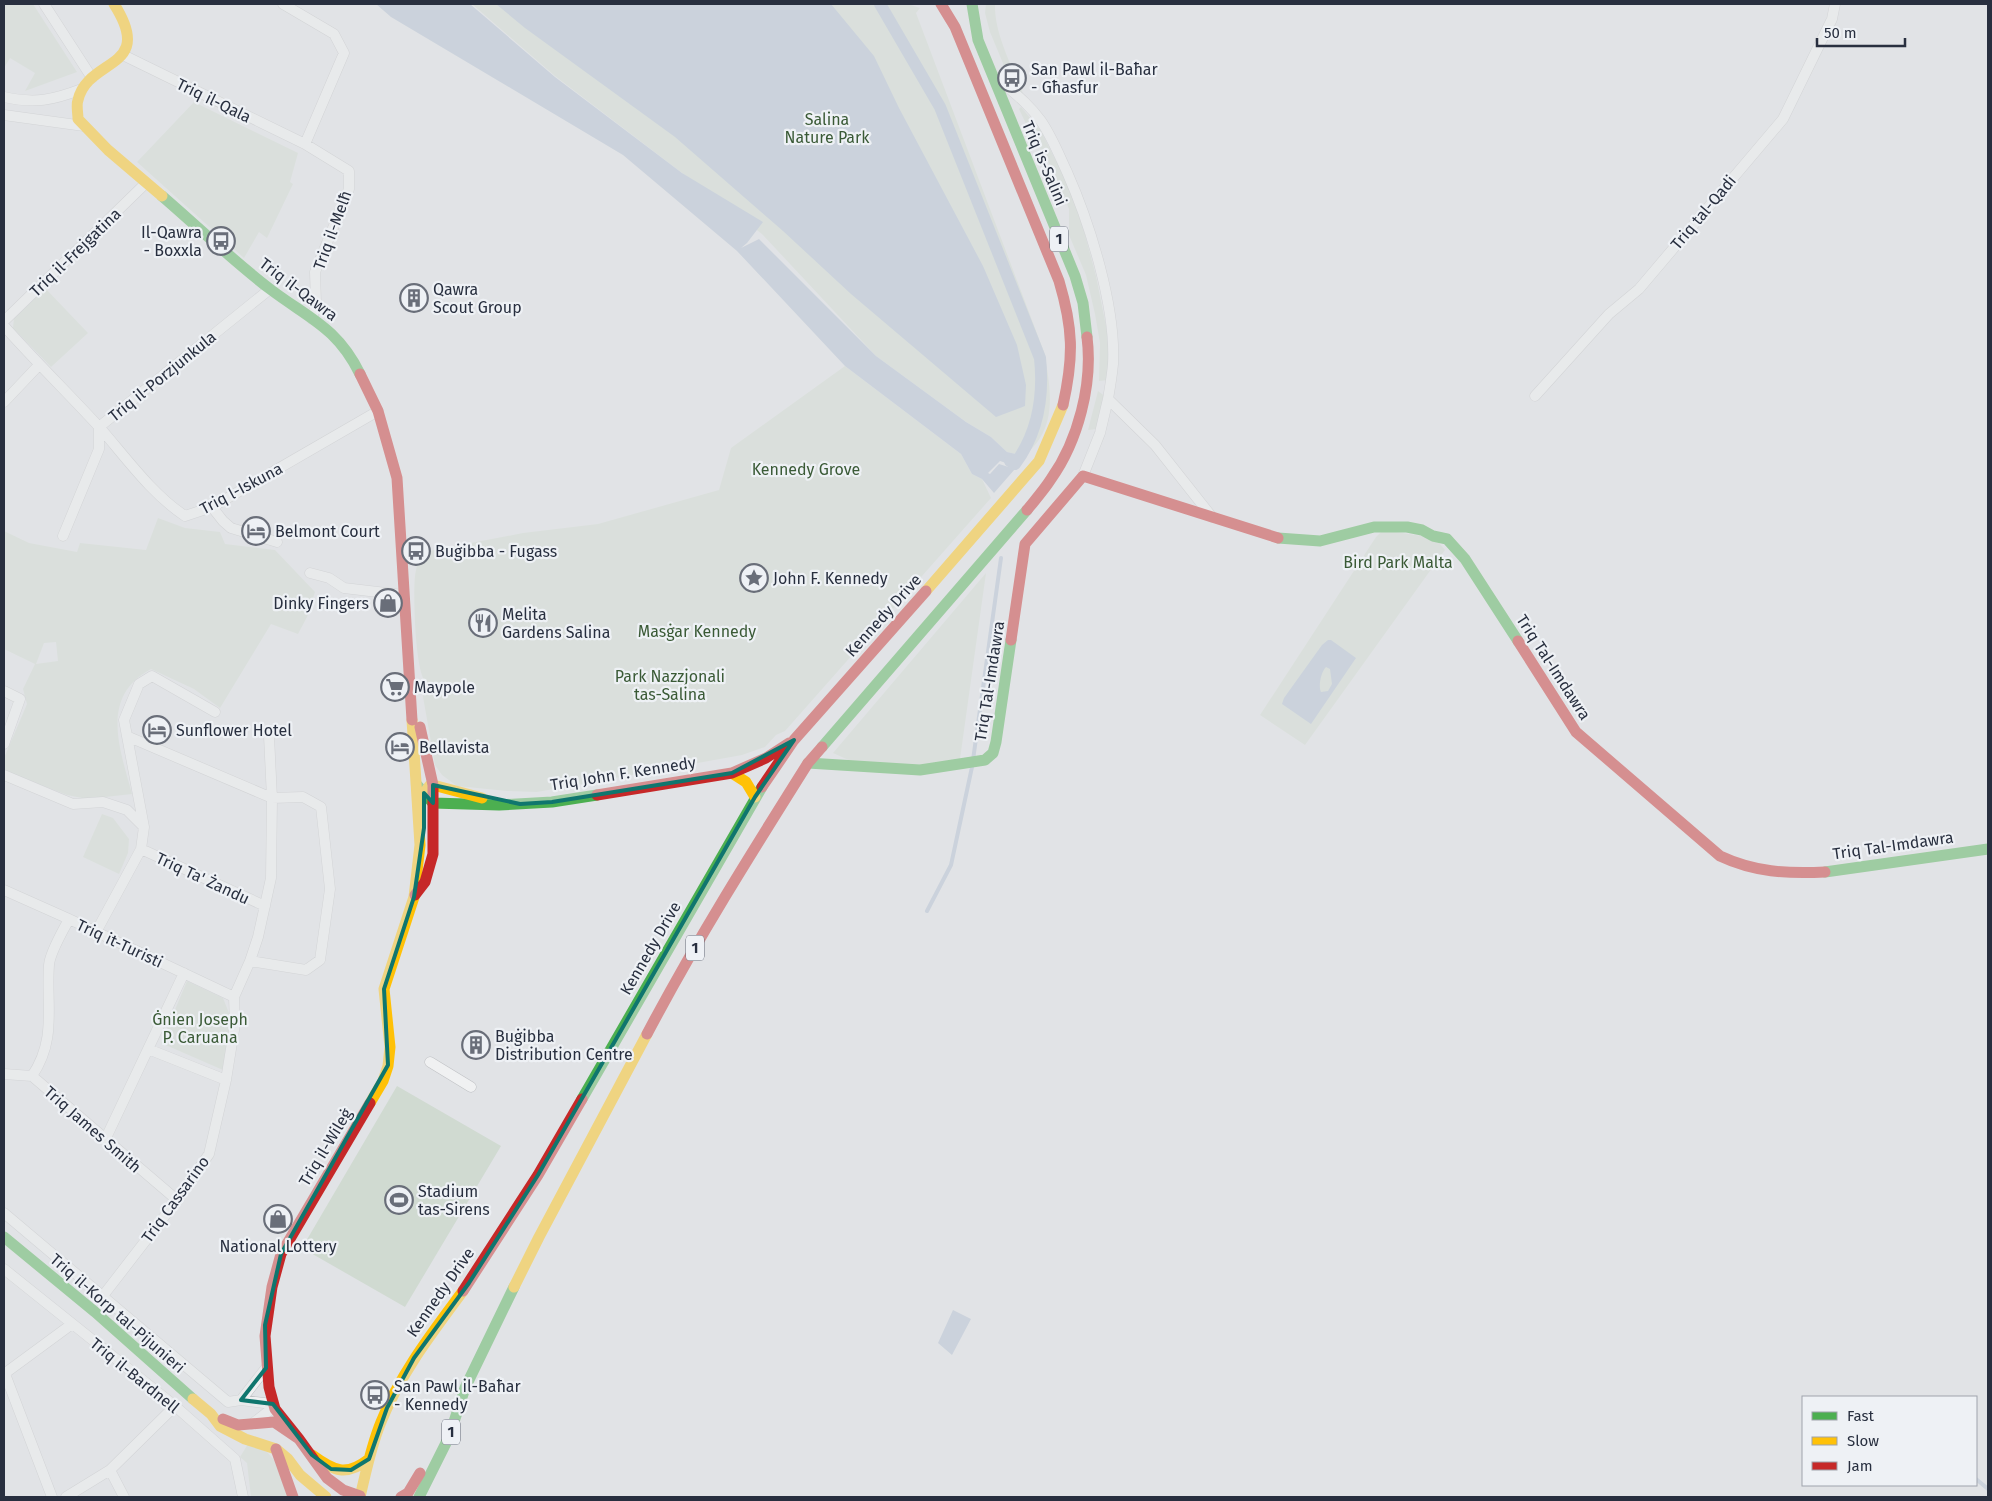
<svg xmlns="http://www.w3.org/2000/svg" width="1992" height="1501" font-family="'Fira Sans',sans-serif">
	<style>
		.green { fill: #d0dad1; fill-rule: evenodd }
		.water { fill: #afbdd1; fill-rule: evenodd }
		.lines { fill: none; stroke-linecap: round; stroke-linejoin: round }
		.stream { stroke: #afbdd1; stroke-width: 4 }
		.canal { stroke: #afbdd1; stroke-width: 12 }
		.street-casing { stroke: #bfc1c4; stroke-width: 11 }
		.street { stroke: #f0f1f2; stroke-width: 10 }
		.fast { stroke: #4caf50; stroke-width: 11 }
		.slow { stroke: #ffc107; stroke-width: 11 }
		.jam { stroke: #c62828; stroke-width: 11 }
		.marked { fill: none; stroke: #0f766e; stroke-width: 4; stroke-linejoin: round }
		.labels { text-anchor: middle; stroke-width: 4.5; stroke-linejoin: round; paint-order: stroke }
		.shield { fill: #eef1f5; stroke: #636976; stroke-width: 1 }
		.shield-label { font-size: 15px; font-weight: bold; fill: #282f3f }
		.poi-label { font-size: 16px; fill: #282f3f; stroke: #eef1f5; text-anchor: start }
		.street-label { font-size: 16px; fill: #282f3f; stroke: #eef1f5 }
		.park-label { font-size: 16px; fill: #3a5a36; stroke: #eef1f5 }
	</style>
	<rect width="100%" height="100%" fill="#e1e3e6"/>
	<path class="green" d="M4,4H33L77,72L25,91L35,73L10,58L4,68Z
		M472,4H908L920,8L916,13L1044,352C1049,379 1056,413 1040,438C1036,445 1029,451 1024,456L1007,452L991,437L966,422L876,356L762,234L555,76Z
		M986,4H995C994,34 1013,68 1024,96L1012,85L990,32L985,13Z
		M194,102L298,153L290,182L293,184L267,238L259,232L244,258L137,162Z
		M1021,107L1041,131L1076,201L1096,276L1109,341L1108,380L1099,381L1100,343L1095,314L1086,275L1069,235V209L1054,172L1028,128L1019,109Z
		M45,288L88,333L51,367L13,328L14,318Z
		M845,366L961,454L972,474L982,479L991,498L785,731L776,735L765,747L742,755L537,792L507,791L457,786L442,775L435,765L422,691L425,681C415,669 413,594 415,576C416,568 419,561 419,553L523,533L598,524L719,490L731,448Z
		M1098,391L1106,397L1097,429L1088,430Z
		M158,518L185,528L220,532L225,544L275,550L315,592L307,617L298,634L271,624L220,708L194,689L151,669C99,697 120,749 132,794L87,799L67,795L4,771V758L27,704L23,689L35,664L4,649V531L29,543L77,552L80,543L146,550ZM56,642L58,661L36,664L44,643Z
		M1383,530L1435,538L1445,550L1305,745L1260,715L1376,537Z
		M986,573L960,759L919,767L853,762L833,753Z
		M102,814L113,818L129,839L128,853L119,874L83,857Z
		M187,981L223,998L231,1018L223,1070L161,1043Z
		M397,1086L501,1146L405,1307L302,1248Z
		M248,1444L267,1452L274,1460L288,1497H251L247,1463L240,1457Z"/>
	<path class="water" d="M376,4H470L555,77L682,173L763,222L747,243L741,248L759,239L876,356L966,422L991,437L1007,452L1024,456L1015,466L1000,461L988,473L990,474L999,464L1015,469L994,493L982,479L972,474L961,454L845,366L737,251L623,155L391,17Z
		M496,4H831L874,56L899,108L983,266L1017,345L1026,385L1025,406L996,417L851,294L783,231L675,137L525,28Z
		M1328,640H1331L1356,658L1311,724L1282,704L1284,698L1322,645ZM1326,667L1330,669L1332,684L1328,691L1321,692C1318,686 1321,672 1326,667Z
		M953,1310L971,1319L952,1355L938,1343Z"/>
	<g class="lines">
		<path class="stream" d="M973,760L1001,558
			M927,911L951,865L972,767
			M1976,1479L1988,1489"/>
		<path class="canal" d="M880,4L940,107L1040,358C1044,396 1038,433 1015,464L1010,461"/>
		<defs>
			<path id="street" d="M44,4L92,78
				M283,4L334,34L344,53L305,144
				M123,55L305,144L349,171V189L315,272L316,304L312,319
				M997,78C1013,92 1029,104 1041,121C1052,137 1059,155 1067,172C1090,224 1116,307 1113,364C1112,376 1110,387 1108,399L1155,445L1212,517
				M4,97C35,104 53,100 82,89
				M4,115L84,126
				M4,321L146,183
				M4,326C35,361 69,394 101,429C127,459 152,494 185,516L212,507L378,411
				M1535,396L1609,314L1639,289L1783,119L1832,19L1835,4
				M4,402L39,365
				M99,427L270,289
				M1083,476L1100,433L1108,399
				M212,507L223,521L231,528L277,542
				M63,536L99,449V427
				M310,573L329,578L344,588L403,595
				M4,691L20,699L4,744
				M129,737L272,798L303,797L321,807L330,889L320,960L306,970L250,961
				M4,775L73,804L103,802L127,810L144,827
				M141,849L265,906
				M4,890L69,919L234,997
				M96,932L141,849L144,827L124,720L139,684L152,676L215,712
				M148,1049L226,1080
				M430,1062L471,1087
				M4,1074L32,1076L177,1200
				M32,1076C57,1039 46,1006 49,965C50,952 63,931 69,919
				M105,1140L184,973
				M4,1213L228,1402L241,1400L272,1404
				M4,1269L175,1406L235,1459L243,1497
				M102,1297L177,1200L209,1154L226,1080L235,1024L234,997L250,961L258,937L271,878L272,798L269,736
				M4,1374L72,1324
				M5,1374L52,1497
				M241,1400L266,1368
				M252,1424L274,1407
				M110,1470L124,1497
				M66,1497L110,1470L175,1406"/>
		</defs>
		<use href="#street" class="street-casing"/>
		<use href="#street" class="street"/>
		<path class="fast" d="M972,4L978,40L1075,276L1083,303L1087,337
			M162,196C198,227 232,260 270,289C308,318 337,327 360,374
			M1278,538L1320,541L1374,527H1407L1422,530L1433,536L1447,539L1465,559L1518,641
			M822,747L1027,510
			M808,763L920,770L985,760L993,753L996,742L1011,640
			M417,785L433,803L499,805L552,802L597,795
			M1825,872L1988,849
			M582,1099L762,787
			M4,1237L95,1312L193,1399
			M419,1497L449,1437L465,1388L514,1287"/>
		<path class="slow" d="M114,4C156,70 88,57 78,100C76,105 78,113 78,119L108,150L162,196
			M926,591L1039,461L1063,405
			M732,773L746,782L755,797
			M427,789L430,785H433L482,798
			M370,1103L383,1081L388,1066L390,1047L384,989L414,897L420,845L412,720
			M514,1287L539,1237L647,1034
			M193,1399L211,1414L220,1426L245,1439L276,1449L288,1459L300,1475L326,1497
			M312,1455C334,1471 346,1477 369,1459
			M360,1497C366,1472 371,1446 381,1422C400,1374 432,1333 463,1291"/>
		<path class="jam" d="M941,4L955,27L1059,281C1073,328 1074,356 1063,405
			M360,374L378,411L397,478L412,720
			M1027,510C1035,500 1044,490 1051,479C1078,441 1093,384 1087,337
			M1011,640L1025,544L1083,476L1278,538
			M1518,641L1576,732L1720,856C1754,872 1787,874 1825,872
			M762,787L794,740L926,591
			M597,795L732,773L766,758L789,743
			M415,895L425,882L433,854V785L420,727
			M647,1034C696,941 752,852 808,763L822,747
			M463,1291L538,1175L582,1099
			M223,1419L238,1425L274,1422L299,1439L327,1478L343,1490L360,1496
			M299,1439L275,1409L269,1387L265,1336L272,1287L281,1254L370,1103
			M276,1449L293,1497
			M401,1497L408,1493L420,1473"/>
	</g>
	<path d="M0 0H1992V1501H0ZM794,740L755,797L538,1175L469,1283L414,1358L387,1408L369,1459L351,1470L331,1469L312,1455L273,1404L241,1400L266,1368L265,1325L281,1254L388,1065L384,989L414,897L424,828V793L433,803V785L520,804L552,802L732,773Z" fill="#e1e3e6" fill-opacity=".55" fill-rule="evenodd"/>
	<path class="marked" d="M794,740L755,797L538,1175L469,1283L414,1358L387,1408L369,1459L351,1470L331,1469L312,1455L273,1404L241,1400L266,1368L265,1325L281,1254L388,1065L384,989L414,897L424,828V793L433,803V785L520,804L552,802L732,773Z"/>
	<defs>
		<symbol id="bus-ring" viewBox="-11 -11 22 22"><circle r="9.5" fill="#eef1f5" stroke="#696e79" stroke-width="1.5"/><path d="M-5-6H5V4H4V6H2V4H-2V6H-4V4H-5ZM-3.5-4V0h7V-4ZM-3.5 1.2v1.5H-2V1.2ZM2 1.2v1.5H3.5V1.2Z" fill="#696e79"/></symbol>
		<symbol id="building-ring" viewBox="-11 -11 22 22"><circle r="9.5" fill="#eef1f5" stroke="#696e79" stroke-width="1.5"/><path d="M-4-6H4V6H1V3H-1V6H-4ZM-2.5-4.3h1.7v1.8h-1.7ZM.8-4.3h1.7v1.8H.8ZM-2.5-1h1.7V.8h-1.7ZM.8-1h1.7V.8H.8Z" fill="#696e79"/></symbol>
		<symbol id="hotel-ring" viewBox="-11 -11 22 22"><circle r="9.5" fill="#eef1f5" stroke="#696e79" stroke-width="1.5"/><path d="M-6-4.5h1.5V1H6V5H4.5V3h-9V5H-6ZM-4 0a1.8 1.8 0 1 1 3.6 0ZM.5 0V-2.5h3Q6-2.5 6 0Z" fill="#696e79"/></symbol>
		<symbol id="sight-ring" viewBox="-11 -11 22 22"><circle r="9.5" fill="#eef1f5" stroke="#696e79" stroke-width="1.5"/><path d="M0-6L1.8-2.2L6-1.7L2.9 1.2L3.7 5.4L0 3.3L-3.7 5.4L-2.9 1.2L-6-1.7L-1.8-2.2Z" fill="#696e79"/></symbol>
		<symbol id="shop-ring" viewBox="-11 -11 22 22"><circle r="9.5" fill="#eef1f5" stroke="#696e79" stroke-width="1.5"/><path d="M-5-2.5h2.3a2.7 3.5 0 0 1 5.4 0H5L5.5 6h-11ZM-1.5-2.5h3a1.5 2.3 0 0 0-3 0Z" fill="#696e79"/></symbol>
		<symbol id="restaurant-ring" viewBox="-11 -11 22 22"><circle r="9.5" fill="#eef1f5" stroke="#696e79" stroke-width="1.5"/><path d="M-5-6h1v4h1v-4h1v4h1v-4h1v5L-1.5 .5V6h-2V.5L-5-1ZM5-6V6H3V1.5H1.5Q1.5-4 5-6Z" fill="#696e79"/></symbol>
		<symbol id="supermarket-ring" viewBox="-11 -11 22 22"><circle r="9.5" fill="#eef1f5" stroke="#696e79" stroke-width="1.5"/><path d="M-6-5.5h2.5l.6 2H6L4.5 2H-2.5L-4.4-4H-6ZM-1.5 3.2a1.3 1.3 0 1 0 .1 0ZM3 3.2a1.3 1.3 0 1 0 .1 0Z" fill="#696e79"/></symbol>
		<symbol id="stadium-ring" viewBox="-11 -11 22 22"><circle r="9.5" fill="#eef1f5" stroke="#696e79" stroke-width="1.5"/><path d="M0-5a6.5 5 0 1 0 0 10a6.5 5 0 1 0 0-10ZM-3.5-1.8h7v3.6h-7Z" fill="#696e79"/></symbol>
	</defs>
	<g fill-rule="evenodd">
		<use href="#bus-ring" x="996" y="62" width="32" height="32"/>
		<use href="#bus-ring" x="205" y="225" width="32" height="32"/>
		<use href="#building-ring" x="398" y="282" width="32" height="32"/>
		<use href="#hotel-ring" x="240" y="515" width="32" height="32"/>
		<use href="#bus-ring" x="400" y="535" width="32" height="32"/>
		<use href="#sight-ring" x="738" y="562" width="32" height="32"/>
		<use href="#shop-ring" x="372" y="587" width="32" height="32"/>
		<use href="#restaurant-ring" x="467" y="607" width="32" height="32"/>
		<use href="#supermarket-ring" x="379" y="671" width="32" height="32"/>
		<use href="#hotel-ring" x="141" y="714" width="32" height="32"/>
		<use href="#hotel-ring" x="384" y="731" width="32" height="32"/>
		<use href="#building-ring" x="460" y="1029" width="32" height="32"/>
		<use href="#stadium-ring" x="383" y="1184" width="32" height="32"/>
		<use href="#shop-ring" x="262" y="1203" width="32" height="32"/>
		<use href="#bus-ring" x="359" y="1379" width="32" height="32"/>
	</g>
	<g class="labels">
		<g class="shield">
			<rect x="1050" y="226.5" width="18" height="25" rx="4"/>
			<rect x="686" y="935.5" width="18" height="25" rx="4"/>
			<rect x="442" y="1419.5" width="18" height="25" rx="4"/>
		</g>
		<g class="shield-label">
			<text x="1059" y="244">1</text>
			<text x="695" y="953">1</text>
			<text x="451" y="1437">1</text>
		</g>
		<g class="poi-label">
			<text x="1031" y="75">San Pawl il-Baħar<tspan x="1031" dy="18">- Għasfur</tspan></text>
			<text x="202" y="238" text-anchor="end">Il-Qawra<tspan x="202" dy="18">- Boxxla</tspan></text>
			<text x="433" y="295">Qawra<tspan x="433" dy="18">Scout Group</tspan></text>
			<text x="275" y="537">Belmont Court</text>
			<text x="435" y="557">Buġibba - Fugass</text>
			<text x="773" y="584">John F. Kennedy</text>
			<text x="369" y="609" text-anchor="end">Dinky Fingers</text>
			<text x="502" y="620">Melita<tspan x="502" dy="18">Gardens Salina</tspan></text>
			<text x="414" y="693">Maypole</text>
			<text x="176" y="736">Sunflower Hotel</text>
			<text x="419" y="753">Bellavista</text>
			<text x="495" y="1042">Buġibba<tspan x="495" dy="18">Distribution Centre</tspan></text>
			<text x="418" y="1197">Stadium<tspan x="418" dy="18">tas-Sirens</tspan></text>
			<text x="278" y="1252" text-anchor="middle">National Lottery</text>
			<text x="394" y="1392">San Pawl il-Baħar<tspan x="394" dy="18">- Kennedy</tspan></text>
		</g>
		<g class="street-label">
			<text transform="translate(214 100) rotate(26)" y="6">Triq il-Qala</text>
			<text transform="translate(1045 163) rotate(67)" y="6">Triq is-Salini</text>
			<text transform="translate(1703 212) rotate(-50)" y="6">Triq tal-Qadi</text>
			<text transform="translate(332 230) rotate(-70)" y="6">Triq il-Melħ</text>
			<text transform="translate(75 252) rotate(-44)" y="6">Triq il-Frejgatina</text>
			<text transform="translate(299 289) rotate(37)" y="6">Triq il-Qawra</text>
			<text transform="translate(162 376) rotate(-39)" y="6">Triq il-Porzjunkula</text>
			<text transform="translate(241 488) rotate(-28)" y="6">Triq l-Iskuna</text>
			<text transform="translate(883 615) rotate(-48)" y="6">Kennedy Drive</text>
			<text transform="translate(1554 667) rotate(57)" y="6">Triq Tal-Imdawra</text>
			<text transform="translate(989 681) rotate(-81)" y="6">Triq Tal-Imdawra</text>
			<text transform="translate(623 773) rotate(-9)" y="6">Triq John F. Kennedy</text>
			<text transform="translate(1893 845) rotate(-8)" y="6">Triq Tal-Imdawra</text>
			<text transform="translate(203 878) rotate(25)" y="6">Triq Ta' Żandu</text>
			<text transform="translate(120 943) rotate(25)" y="6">Triq it-Turisti</text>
			<text transform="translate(650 948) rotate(-60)" y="6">Kennedy Drive</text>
			<text transform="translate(93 1129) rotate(41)" y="6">Triq James Smith</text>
			<text transform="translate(325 1147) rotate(-59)" y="6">Triq il-Wileġ</text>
			<text transform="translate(175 1199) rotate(-54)" y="6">Triq Cassarino</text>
			<text transform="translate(440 1292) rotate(-55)" y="6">Kennedy Drive</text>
			<text transform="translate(118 1313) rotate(41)" y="6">Triq il-Korp tal-Pijunieri</text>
			<text transform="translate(135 1375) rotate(39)" y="6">Triq il-Bardnell</text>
		</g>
		<g class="park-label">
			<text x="827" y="125">Salina<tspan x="827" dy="18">Nature Park</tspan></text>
			<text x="806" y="475">Kennedy Grove</text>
			<text x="1398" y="568">Bird Park Malta</text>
			<text x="697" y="637">Masġar Kennedy</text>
			<text x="670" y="682">Park Nazzjonali<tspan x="670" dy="18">tas-Salina</tspan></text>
			<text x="200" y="1025">Ġnien Joseph<tspan x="200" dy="18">P. Caruana</tspan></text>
		</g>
	</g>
	<rect width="1992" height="1501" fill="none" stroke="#282f3f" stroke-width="10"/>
	<rect x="1802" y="1396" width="175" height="90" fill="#eef1f5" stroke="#9fa3ac"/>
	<rect x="1812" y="1412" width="25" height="8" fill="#4caf50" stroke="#9fa3ac"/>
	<text x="1847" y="1421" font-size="15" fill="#282f3f">Fast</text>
	<rect x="1812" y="1437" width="25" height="8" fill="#ffc107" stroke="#9fa3ac"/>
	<text x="1847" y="1446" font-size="15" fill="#282f3f">Slow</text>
	<rect x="1812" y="1462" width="25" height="8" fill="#c62828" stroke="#9fa3ac"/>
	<text x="1847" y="1471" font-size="15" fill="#282f3f">Jam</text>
	<path d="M1817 38v8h88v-8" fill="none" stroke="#282f3f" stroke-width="2.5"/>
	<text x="1824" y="38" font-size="15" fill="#282f3f" stroke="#eef1f5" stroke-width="4" paint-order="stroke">50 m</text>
</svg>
